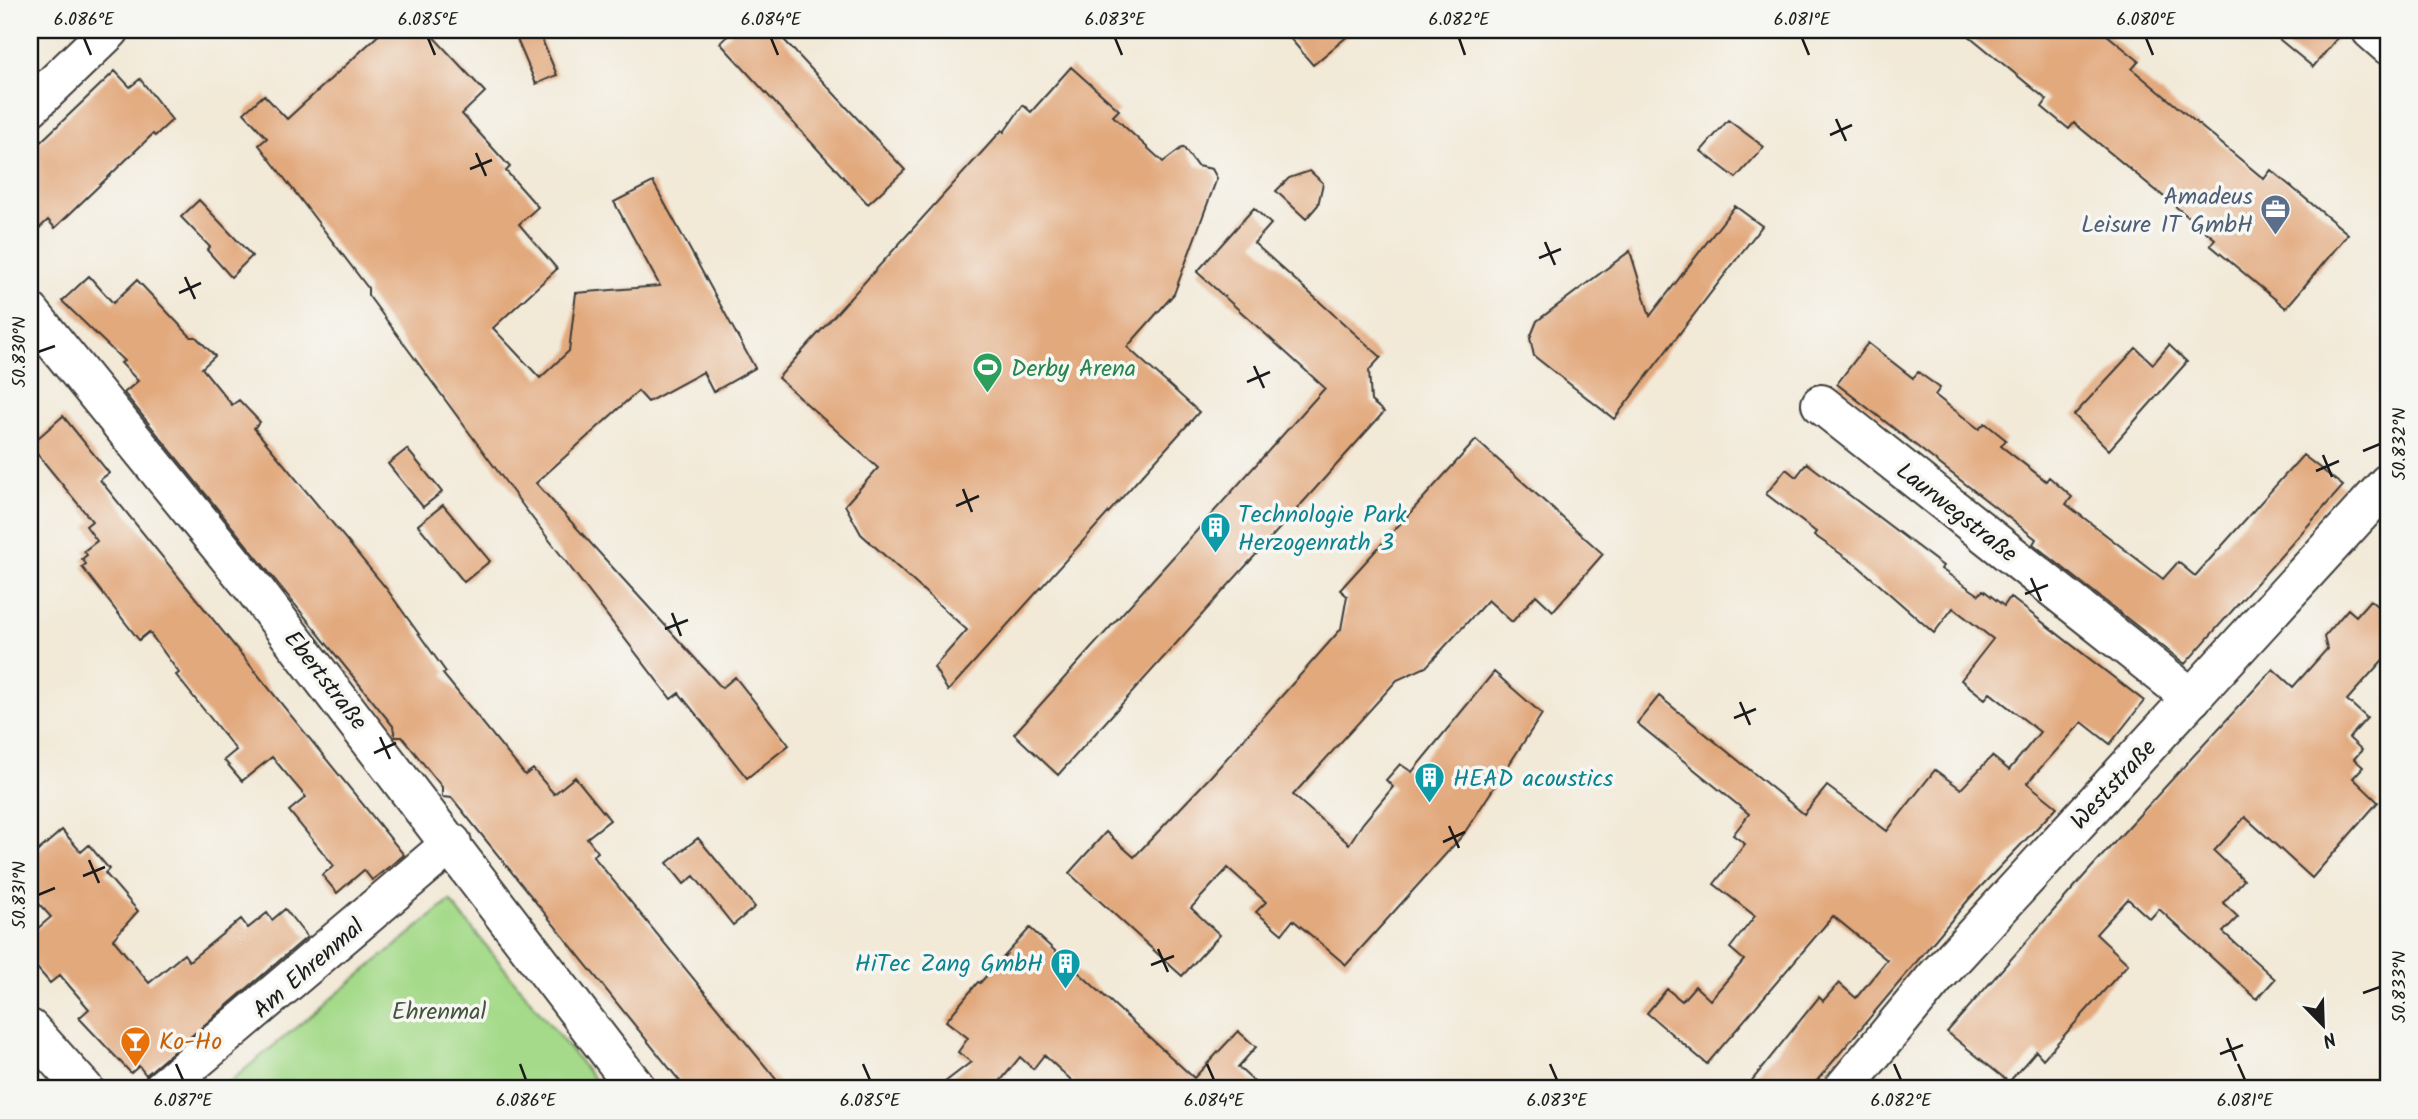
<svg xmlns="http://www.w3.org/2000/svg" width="2418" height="1119" font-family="Kalam,sans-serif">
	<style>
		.green { fill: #a5da8a; stroke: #607b53; stroke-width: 2 }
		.building { fill: #e2a97d }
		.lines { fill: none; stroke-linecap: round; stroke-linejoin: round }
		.minor-casing { stroke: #3c3b38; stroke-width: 42 }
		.major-casing { stroke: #3c3b38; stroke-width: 42 }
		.minor { stroke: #fff; stroke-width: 38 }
		.major { stroke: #fff; stroke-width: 38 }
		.ticks { fill: none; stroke: #1c1c1c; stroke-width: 2.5 }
		.labels { text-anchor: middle; stroke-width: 7; stroke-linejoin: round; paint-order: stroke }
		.service-label { font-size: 24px; fill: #4e5e75; stroke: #f6f6f2; text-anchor: end }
		.leisure-label { font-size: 24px; fill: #27864d; stroke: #f6f6f2; text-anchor: start }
		.street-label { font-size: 24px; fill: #1c1c1c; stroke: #f6f6f2 }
		.culture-label { font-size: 24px; fill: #0d838f; stroke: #f6f6f2; text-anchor: start }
		.park-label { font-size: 24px; fill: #45553d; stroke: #f6f6f2 }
		.food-label { font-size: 24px; fill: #c56008; stroke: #f6f6f2; text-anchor: start }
		.neatline { fill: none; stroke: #1c1c1c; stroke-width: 2.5 }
		.ticks-label { font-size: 18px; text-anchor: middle; fill: #1c1c1c }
	</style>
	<rect width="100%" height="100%" fill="#f6f6f2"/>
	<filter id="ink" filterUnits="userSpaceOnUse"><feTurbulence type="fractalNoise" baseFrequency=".0143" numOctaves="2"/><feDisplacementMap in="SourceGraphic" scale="14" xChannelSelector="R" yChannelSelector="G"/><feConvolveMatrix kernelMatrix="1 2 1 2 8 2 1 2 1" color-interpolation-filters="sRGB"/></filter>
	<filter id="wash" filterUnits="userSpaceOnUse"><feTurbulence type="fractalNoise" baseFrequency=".00686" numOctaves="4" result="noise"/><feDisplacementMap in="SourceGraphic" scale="28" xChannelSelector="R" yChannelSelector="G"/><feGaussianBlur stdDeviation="1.57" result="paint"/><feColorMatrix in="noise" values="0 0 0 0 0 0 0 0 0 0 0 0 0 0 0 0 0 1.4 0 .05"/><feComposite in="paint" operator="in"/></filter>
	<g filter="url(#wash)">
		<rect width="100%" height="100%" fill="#f2e9d7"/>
		<path class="green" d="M450,901L602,1089H221Z"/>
		<g id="blocks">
			<path class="building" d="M384,30H427L485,92L462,114L510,167L506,171L538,207L519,224L557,269L493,328L540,378L569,351L576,293L660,286L614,202L653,182L755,368L713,392L703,372L648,402L638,391L536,483L722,688L735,677L789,745L747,778L679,693L671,699L524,507L368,295V288L259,145L267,138L244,113L264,95L287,119Z
				M513,30H538L557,75L536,84Z
				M734,30H775L905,170L868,204L720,43Z
				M1283,30H1355L1313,65Z
				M1962,30H2101L2139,61L2132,69L2264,179L2271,170L2348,234L2286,308L2210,245L2215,239L2074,123L2069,129L2042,107L2047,100Z
				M2268,30H2344L2313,67Z
				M1071,67L1119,110L1113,116L1163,162L1183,147L1197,166L1212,169L1217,178L1174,294L1127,347L1199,412L948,691L934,667L967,630L861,534L845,505L878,468L778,378L1002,130L1004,132L1023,105L1031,112Z
				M115,71L130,87L140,79L172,120L155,136L153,134L55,228L48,220L30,237V152Z
				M1728,120L1764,147L1736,178L1701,151Z
				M1310,171L1323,183L1318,205L1306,219L1276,191L1289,178Z
				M199,200L252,256L231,277L207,250L210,247L181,217Z
				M1735,206L1762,226L1614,419L1534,356L1530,338L1537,321L1630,251L1650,316Z
				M1254,208L1271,224L1254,243L1381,357L1369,370L1371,401L1384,412L1058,775L1014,734L1325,388L1197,272Z
				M89,276L113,303L137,280L191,337H196L215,356L202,368L232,405L239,400L260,422L254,428L386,588L446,672L443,674L525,775L533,769L554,794L575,777L610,820L587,838L598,852L593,856L784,1089H686L452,798L442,797V787L402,737H395L393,726L124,393L138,381L121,363L124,361L62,301Z
				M1868,343L1913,378L1918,372L1940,388L1935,395L1979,429L1985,423L2006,440L2001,446L2046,481L2049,477L2072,497L2066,504L2163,579L2178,562L2195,576L2303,455L2343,486L2185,664L2033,544L2036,539L1837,384Z
				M2169,345L2187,362L2109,450L2074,415L2136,348L2153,364Z
				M63,416L109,473L100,480L404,855L372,880L364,870L337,893L322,875L334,866L289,811L306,797L272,757L242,781L224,760L236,750L176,675L179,673L149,632L139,640L82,567L86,564L82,559L87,555L84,551L97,541L86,526L92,521L30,445Z
				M1476,440L1603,554L1553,611L1536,595L1512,622L1488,600L1426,667L1397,680L1293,795L1349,844L1363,823L1393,787L1386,780L1400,764L1412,772L1494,672L1542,714L1463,835L1346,965L1293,920L1282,934L1256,912L1266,902L1228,868L1191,908L1220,935L1182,976L1069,873L1106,832L1134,857L1211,776L1341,629L1347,596L1340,590Z
				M407,449L442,492L423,507L388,464Z
				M1807,463L1943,566L1941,569L1979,595L1983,590L2004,606L2010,597L2144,701L2110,744L2082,722L2027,783L2057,807L1970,898L1810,1089H1745L1819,997L1823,1001L1839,983L1856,998L1887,960L1833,916L1707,1064L1647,1013L1667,989L1682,1001L1695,986L1710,1000L1744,960L1730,948L1755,916L1714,884L1745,844L1733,835L1749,814L1637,723L1659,696L1804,814L1827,786L1887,831L1935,770L1961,789L1992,756L2009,770L2040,732L1990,693L1985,699L1961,680L1993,639L1953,608L1934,633L1858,566L1814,535L1816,532L1766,494L1786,469L1796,477Z
				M443,505L490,561L464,582L418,525Z
				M2370,600L2388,616V654L2347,700L2367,718L2349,738L2362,750L2354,759L2363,767L2353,778L2378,802L2312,878L2245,817L2214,851L2244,880L2223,903L2238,917L2223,932L2275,979L2257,999L2159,909L2150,919L2128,899L2096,934L2128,964L2043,1059L2036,1051L2009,1082L1947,1032L2091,868L2273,669L2293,687L2327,649L2324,637L2348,609L2356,616Z
				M62,830L81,852L89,845L109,869L105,873L138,911L113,939L149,983L184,954L189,961L241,919L248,928L267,913L272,920L285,909L307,937L146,1075L139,1066L131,1073L79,1018L89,1009L60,975L50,983L30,960V935L51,917L30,894V858Z
				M698,838L755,907L733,925L694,876L684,884L667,863Z
				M1030,928L1194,1078L1238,1031L1256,1047L1238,1067L1262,1089H1081L1044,1055L1033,1069L1020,1057L994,1089H936L971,1062L958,1052L968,1038L946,1021L978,982L980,983Z"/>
		</g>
	</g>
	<g filter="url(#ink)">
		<use href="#blocks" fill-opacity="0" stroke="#3c3b38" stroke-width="2"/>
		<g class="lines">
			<defs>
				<path id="minor" d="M2371,30L2388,45
					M30,107L110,30
					M30,312L252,586L637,1089
					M1821,404L2192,698
					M162,1089L452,843"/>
				<path id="major" d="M30,1029L84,1089
					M1843,1089L1934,979L2388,483"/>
			</defs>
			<use href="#minor" class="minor-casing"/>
			<use href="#major" class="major-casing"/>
			<use href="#minor" class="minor"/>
			<use href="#major" class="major"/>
		</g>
	</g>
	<path class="ticks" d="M84,38L91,55M428,38L435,55M771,38L778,55M1115,38L1122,55M1459,38L1465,55M1802,38L1809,55M2146,38L2153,55M1836,119L1846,141M1830,135L1852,125M476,153L486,176M470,169L492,160M1545,242L1555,265M1539,258L1561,249M185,277L195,299M179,293L201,283M38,352L55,346M1254,366L1264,388M1247,382L1270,372M2363,451L2380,444M2323,455L2332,477M2316,471L2339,461M963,489L972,512M956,506L979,496M2031,578L2041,601M2025,594L2048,585M672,613L681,636M665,629L688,620M1740,702L1750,725M1734,718L1756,709M380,737L390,759M374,753L396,743M1449,826L1459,848M1443,842L1465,832M89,860L99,883M83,876L105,867M38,895L55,888M1158,949L1168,972M1151,965L1174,956M2363,993L2380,987M2227,1038L2236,1061M2220,1054L2243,1045M176,1064L183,1080M520,1064L526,1080M863,1064L870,1080M1207,1064L1214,1080M1550,1064L1557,1080M1894,1064L1901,1080M2238,1064L2245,1080"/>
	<defs>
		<symbol id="office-pin" viewBox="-11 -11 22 30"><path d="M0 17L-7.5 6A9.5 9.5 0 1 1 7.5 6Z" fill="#5c6f8a" stroke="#f6f6f2"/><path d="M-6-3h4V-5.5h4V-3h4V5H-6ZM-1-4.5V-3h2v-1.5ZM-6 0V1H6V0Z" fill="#fff"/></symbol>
		<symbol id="stadium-pin" viewBox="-11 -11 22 30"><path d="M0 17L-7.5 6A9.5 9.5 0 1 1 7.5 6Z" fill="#2e9e5b" stroke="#f6f6f2"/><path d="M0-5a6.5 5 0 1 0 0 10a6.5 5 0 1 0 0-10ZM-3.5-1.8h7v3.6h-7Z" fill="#fff"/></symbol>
		<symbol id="building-pin" viewBox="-11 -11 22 30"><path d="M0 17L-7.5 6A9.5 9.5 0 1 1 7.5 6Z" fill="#0f9aa8" stroke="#f6f6f2"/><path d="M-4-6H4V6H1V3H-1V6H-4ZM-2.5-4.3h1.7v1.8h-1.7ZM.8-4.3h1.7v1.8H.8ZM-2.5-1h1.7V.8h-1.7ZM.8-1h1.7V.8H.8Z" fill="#fff"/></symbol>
		<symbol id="bar-pin" viewBox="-11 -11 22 30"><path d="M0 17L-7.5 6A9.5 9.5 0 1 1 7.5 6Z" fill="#e8710a" stroke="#f6f6f2"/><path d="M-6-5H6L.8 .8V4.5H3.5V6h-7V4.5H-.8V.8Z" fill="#fff"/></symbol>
	</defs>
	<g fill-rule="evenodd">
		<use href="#office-pin" x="2258" y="192" width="35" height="47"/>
		<use href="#stadium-pin" x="970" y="350" width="35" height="47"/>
		<use href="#building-pin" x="1198" y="510" width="35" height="47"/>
		<use href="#building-pin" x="1412" y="760" width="35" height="47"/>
		<use href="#building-pin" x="1048" y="946" width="35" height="47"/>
		<use href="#bar-pin" x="118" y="1024" width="35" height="47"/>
	</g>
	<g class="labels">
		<g class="service-label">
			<text x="2253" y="204">Amadeus<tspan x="2253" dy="28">Leisure IT GmbH</tspan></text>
		</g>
		<g class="leisure-label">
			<text x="1011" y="376">Derby Arena</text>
		</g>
		<g class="street-label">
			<text transform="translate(1957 512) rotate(38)" y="8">Laurwegstraße</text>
			<text transform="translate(326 680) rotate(52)" y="8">Ebertstraße</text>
			<text transform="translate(2113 784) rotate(-47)" y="8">Weststraße</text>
			<text transform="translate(308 968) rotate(-41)" y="8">Am Ehrenmal</text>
		</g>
		<g class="culture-label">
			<text x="1238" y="522">Technologie Park<tspan x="1238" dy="28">Herzogenrath 3</tspan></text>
			<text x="1453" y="786">HEAD acoustics</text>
			<text x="1043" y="971" text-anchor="end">HiTec Zang GmbH</text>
		</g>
		<g class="park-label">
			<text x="439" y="1019">Ehrenmal</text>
		</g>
		<g class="food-label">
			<text x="159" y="1049">Ko-Ho</text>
		</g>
	</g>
	<rect width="2418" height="1119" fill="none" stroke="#f6f6f2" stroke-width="77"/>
	<g transform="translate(2323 1025) rotate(157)" stroke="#f6f6f2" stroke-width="5" paint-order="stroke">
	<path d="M0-5L12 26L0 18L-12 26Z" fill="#1c1c1c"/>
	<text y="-10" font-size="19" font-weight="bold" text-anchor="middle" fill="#1c1c1c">N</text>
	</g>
	<rect x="38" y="38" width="2342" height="1042" class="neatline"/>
	<g class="ticks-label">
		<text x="84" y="25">6.086°E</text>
		<text x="428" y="25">6.085°E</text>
		<text x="771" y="25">6.084°E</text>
		<text x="1115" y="25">6.083°E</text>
		<text x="1459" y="25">6.082°E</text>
		<text x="1802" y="25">6.081°E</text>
		<text x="2146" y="25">6.080°E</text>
		<text transform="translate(19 352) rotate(-90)" y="6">50.830°N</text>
		<text transform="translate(2399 444) rotate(-90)" y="6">50.832°N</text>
		<text transform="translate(19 895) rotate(-90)" y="6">50.831°N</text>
		<text transform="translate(2399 987) rotate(-90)" y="6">50.833°N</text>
		<text x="183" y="1106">6.087°E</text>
		<text x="526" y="1106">6.086°E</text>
		<text x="870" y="1106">6.085°E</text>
		<text x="1214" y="1106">6.084°E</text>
		<text x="1557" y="1106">6.083°E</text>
		<text x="1901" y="1106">6.082°E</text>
		<text x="2245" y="1106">6.081°E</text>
	</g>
</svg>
